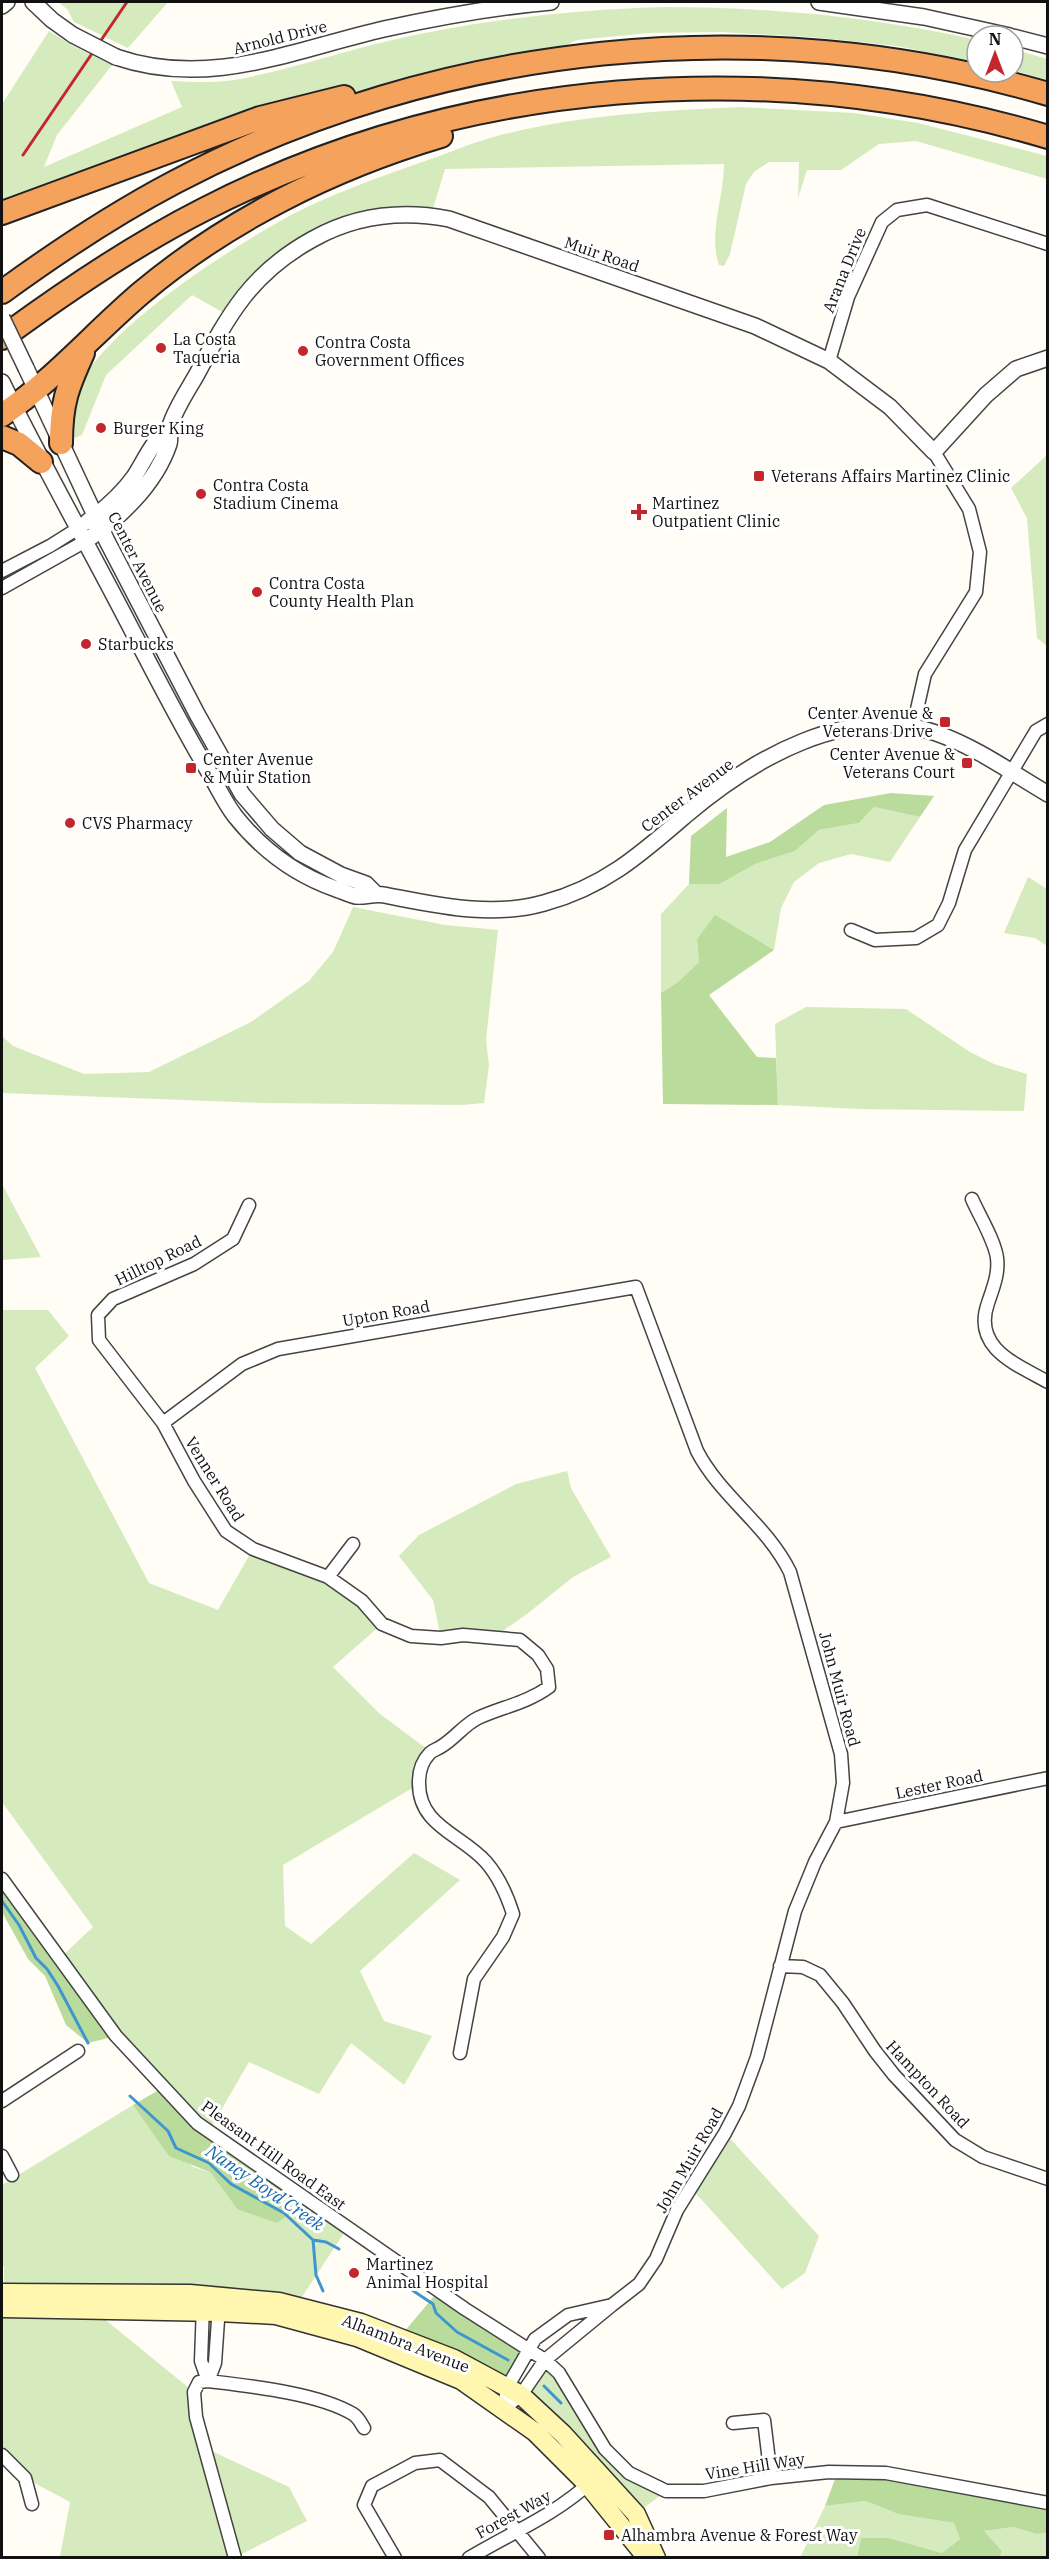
<svg xmlns="http://www.w3.org/2000/svg" width="1049" height="2559" font-family="'IBM Plex Serif',serif">
	<style>
		.green { fill: #d5ebbd }
		.forest { fill: #b9dc9c }
		.lines { fill: none; stroke-linecap: round; stroke-linejoin: round }
		.stream { stroke: #3f96cf; stroke-width: 3 }
		.minor-casing { stroke: #444; stroke-width: 15 }
		.tertiary-casing { stroke: #444; stroke-width: 18 }
		.secondary-casing { stroke: #333; stroke-width: 21 }
		.motorway-casing { stroke: #222; stroke-width: 26 }
		.minor { stroke: #fff; stroke-width: 12 }
		.tertiary { stroke: #fff; stroke-width: 15 }
		.secondary { stroke: #fff6b0; stroke-width: 18 }
		.motorway { stroke: #f5a25d; stroke-width: 22 }
		.rail { stroke: #c4262e; stroke-width: 3 }
		.tertiary-bridge-casing { stroke: #444; stroke-width: 18; stroke-linecap: butt }
		.tertiary-bridge { stroke: #fff; stroke-width: 15 }
		.poi-dot { fill: #c4262e; stroke: #fff; stroke-width: 2 }
		.labels { text-anchor: middle; stroke-width: 6; stroke-linejoin: round; paint-order: stroke }
		.street-label { font-size: 16px; fill: #111; stroke: #fff }
		.poi-label { font-size: 16px; fill: #111; stroke: #fff; text-anchor: start }
		.water-label { font-size: 18px; font-style: italic; fill: #1768a6; stroke: #fff }
	</style>
	<rect width="100%" height="100%" fill="#fffdf5"/>
	<path class="green" d="M58,2H168L128,48L74,22L67,9Z
		M662,7C769,7 873,17 977,40V62L897,46L811,37L721,32L648,33L577,40L531,63L343,97L2,213V104L49,31L73,46L112,65L57,135L44,167L182,107L171,81C191,82 213,83 234,80C286,71 337,53 388,41C479,20 570,10 662,7Z
		M1013,49L1047,59V80L1013,70Z
		M740,107L854,113L918,123L1047,156V179L916,141L879,144L841,170H807L798,198L799,162H769L754,172L746,184L730,254L724,266L719,265C708,234 724,197 724,164L445,169L431,215L335,227L224,313L192,295L106,375L82,435L75,438C72,429 68,416 70,407C87,337 232,247 293,214C336,192 383,176 428,160C451,152 474,142 497,136C576,115 658,111 740,107Z
		M1047,455V646L1037,638L1027,518L1011,488Z
		M874,807L920,817L890,862L851,854L819,863L794,882L781,908L774,950L715,916L697,939L699,962L678,982L661,993V914L689,884H720L755,864L795,851L819,830L859,823Z
		M1028,877L1047,889V946L1035,938L1004,933Z
		M353,907L445,925L498,930L486,1040L489,1065L484,1103L462,1105L264,1103L2,1093V1036L13,1046L84,1074L149,1072L251,1022L309,981L333,952Z
		M806,1007L906,1009L970,1052L994,1064L1027,1074L1024,1111L859,1109L778,1105L775,1024Z
		M2,1184L41,1257L2,1260Z
		M2,1310H48L69,1336L35,1368L149,1583L218,1610L253,1549L328,1577L382,1624L333,1667L380,1714L431,1752L419,1784L283,1865L285,1926L311,1944L414,1853L460,1880L360,1971L384,2021L432,2036L404,2085L351,2043L319,2094L249,2062L209,2131L116,2036L59,1959L93,1927L2,1802Z
		M567,1471L571,1488L611,1557L573,1577L527,1614L494,1637L441,1638L433,1600L399,1556L419,1535L516,1484Z
		M133,2105L149,2125L193,2167L210,2172L237,2209L296,2192L348,2227L296,2306L4,2293V2266L2,2267V2185Z
		M725,2133L819,2236L805,2273L782,2289L691,2188Z
		M2,2308L92,2309L194,2392L205,2448L289,2487L307,2521L236,2557H60L70,2502L25,2478L2,2455Z
		M545,2360L605,2449L666,2491L636,2514L521,2395Z
		M866,2501L898,2514L954,2523L960,2539L942,2553L889,2538H861L857,2557L800,2558L825,2506Z
		M1014,2527L1036,2534L1047,2533V2557H1000L1002,2551L984,2531Z"/>
	<path class="forest" d="M891,793L934,796L920,817L874,807L859,823L819,830L795,851L755,864L720,884H689L691,836L727,808L726,857L770,842L824,805Z
		M715,915L774,950L709,995L757,1057L776,1058L778,1105L663,1104L661,993L678,982L699,962L697,939Z
		M2,1879L116,2036L88,2043L66,2025L45,1976L28,1959L2,1912Z
		M164,2087L197,2123L296,2192L292,2212L277,2223L237,2209L210,2172L169,2156L133,2105Z
		M439,2290L531,2350L508,2386L400,2337Z
		M838,2471L1047,2503V2533L1036,2534L1014,2527L984,2531L1002,2551L1000,2557H857L861,2538H889L942,2553L960,2539L954,2523L898,2514L866,2501L825,2506Z"/>
	<g class="lines">
		<path class="stream" d="M2,1901L19,1925L36,1958L47,1969L58,1986L88,2043
			M130,2096L168,2131L176,2148L209,2163L231,2184L284,2213L313,2240L326,2242L339,2249
			M313,2240L316,2275L323,2291
			M406,2286L433,2304L436,2313L457,2332L508,2360
			M544,2386L561,2403"/>
		<defs>
			<path id="minor" d="M829,361L848,297L882,222L897,210L927,205L1048,244
				M2,571L50,546L77,529
				M2,588L84,542
				M913,727L925,674L976,592L980,552L969,509L934,452
				M851,930L875,940L916,938L938,925L949,903L965,850L1036,731L1048,724
				M972,1199C979,1215 995,1241 997,1258C999,1274 993,1288 988,1303C972,1348 1016,1364 1048,1382
				M249,1205L233,1239L194,1264L113,1299L98,1315L99,1340L163,1423L194,1481L226,1531L253,1549L328,1577L362,1601L382,1624L411,1636L441,1638L463,1635L520,1640L538,1655L547,1669L549,1687C527,1703 502,1707 478,1718C465,1724 455,1738 442,1746C438,1749 433,1750 430,1753C422,1761 419,1770 419,1782C418,1826 461,1834 486,1862C499,1877 507,1895 513,1914L503,1937L474,1979L460,2053
				M163,1423L242,1364L278,1349L636,1287L697,1451C721,1497 767,1525 790,1572L841,1754L843,1783L836,1822L815,1862L795,1911L757,2057L739,2106L725,2133L677,2210L656,2259L639,2284L612,2305
				M328,1577L353,1544
				M836,1822L1048,1778
				M2,1879L116,2036L197,2123L465,2309L545,2360L559,2373L605,2449L629,2473L666,2491H704L771,2478L829,2472L886,2473L1048,2503
				M780,1966L803,1967L820,1975L843,2003L875,2051L894,2075L955,2140L983,2157L1048,2179
				M2,2101L78,2051
				M2,2156L12,2175
				M203,2305L201,2361L208,2381L215,2363L219,2306
				M612,2305L545,2360L521,2395L503,2409L508,2386L535,2339L568,2315Z
				M733,2423L764,2420L771,2478
				M2,2455L25,2478L32,2504
				M235,2558L196,2417L194,2392L199,2382L208,2381C249,2386 318,2393 353,2414C358,2417 361,2423 364,2428
				M395,2558L364,2505L372,2486L415,2463L440,2460L489,2497L539,2558
				M469,2558C514,2531 552,2517 592,2481"/>
			<path id="tertiary" d="M33,2L52,20L73,35
				M819,2L924,17L1010,36
				M2,6L7,2
				M1013,37L1048,46
				M116,57C209,89 293,50 384,29C439,17 495,7 551,2
				M26,368L107,541L197,714L242,794L272,829L300,853L341,875L366,884L375,893
				M2,382C44,468 92,552 136,638C160,684 183,729 210,774C218,788 225,803 235,816C262,850 296,875 336,889C343,891 350,895 356,896C366,897 374,893 384,895C437,905 491,918 544,903C604,887 641,854 686,815C752,759 847,703 936,733C976,747 1012,773 1048,794
				M87,522C105,509 121,495 134,477C145,460 153,440 169,428
				M84,542C119,519 155,485 169,444C171,438 168,432 170,426C175,409 188,390 197,374C229,314 251,273 313,239C356,215 402,210 449,219L755,326L829,361L890,407L934,452L986,395L1016,369L1048,358"/>
			<path id="secondary" d="M2,2293L190,2294L279,2302L361,2323L454,2359L521,2395L563,2434L636,2514L656,2558
				M2,2308L219,2312L276,2315L357,2337L461,2380L535,2432L588,2485L647,2558"/>
			<path id="motorway" d="M2,213L260,118L344,97
				M2,292C57,252 114,214 175,182C440,42 759,9 1048,94
				M2,338C66,291 132,246 203,210C462,77 769,54 1048,137
				M2,415C53,381 94,333 141,293C228,220 333,168 441,136
				M2,437L19,444L41,462
				M61,443C61,404 67,388 83,353"/>
		</defs>
		<use href="#minor" class="minor-casing"/>
		<use href="#tertiary" class="tertiary-casing"/>
		<use href="#secondary" class="secondary-casing"/>
		<use href="#motorway" class="motorway-casing"/>
		<use href="#minor" class="minor"/>
		<use href="#tertiary" class="tertiary"/>
		<use href="#secondary" class="secondary"/>
		<use href="#motorway" class="motorway"/>
		<path class="rail" d="M23,155L127,2"/>
		<defs>
			<path id="tertiary-bridge" d="M73,35L116,57
				M2,318L26,368"/>
		</defs>
		<use href="#tertiary-bridge" class="tertiary-bridge-casing"/>
		<use href="#tertiary-bridge" class="tertiary-bridge"/>
	</g>
	<g class="poi-dot">
		<circle cx="161" cy="348" r="6"/>
		<circle cx="303" cy="351" r="6"/>
		<circle cx="101" cy="428" r="6"/>
		<rect x="753" y="470" width="12" height="12" rx="3"/>
		<circle cx="201" cy="494" r="6"/>
		<path d="M636 503h6v6h6v6h-6v6h-6v-6h-6v-6h6z"/>
		<circle cx="257" cy="592" r="6"/>
		<circle cx="86" cy="644" r="6"/>
		<rect x="939" y="716" width="12" height="12" rx="3"/>
		<rect x="961" y="757" width="12" height="12" rx="3"/>
		<rect x="185" y="762" width="12" height="12" rx="3"/>
		<circle cx="70" cy="823" r="6"/>
		<circle cx="354" cy="2273" r="6"/>
		<rect x="603" y="2529" width="12" height="12" rx="3"/>
	</g>
	<g class="labels">
		<g class="street-label">
			<text transform="translate(280 37) rotate(-14)" y="6">Arnold Drive</text>
			<text transform="translate(602 254) rotate(19)" y="6">Muir Road</text>
			<text transform="translate(844 270) rotate(-68)" y="6">Arana Drive</text>
			<text transform="translate(138 562) rotate(63)" y="6">Center Avenue</text>
			<text transform="translate(687 795) rotate(-37)" y="6">Center Avenue</text>
			<text transform="translate(158 1260) rotate(-26)" y="6">Hilltop Road</text>
			<text transform="translate(386 1313) rotate(-10)" y="6">Upton Road</text>
			<text transform="translate(215 1479) rotate(58)" y="6">Venner Road</text>
			<text transform="translate(840 1689) rotate(75)" y="6">John Muir Road</text>
			<text transform="translate(939 1784) rotate(-12)" y="6">Lester Road</text>
			<text transform="translate(928 2084) rotate(47)" y="6">Hampton Road</text>
			<text transform="translate(274 2155) rotate(36)" y="6">Pleasant Hill Road East</text>
			<text transform="translate(689 2160) rotate(-60)" y="6">John Muir Road</text>
			<text transform="translate(406 2343) rotate(21)" y="6">Alhambra Avenue</text>
			<text transform="translate(755 2466) rotate(-9)" y="6">Vine Hill Way</text>
			<text transform="translate(513 2514) rotate(-29)" y="6">Forest Way</text>
		</g>
		<g class="poi-label">
			<text x="173" y="345">La Costa<tspan x="173" dy="18">Taqueria</tspan></text>
			<text x="315" y="348">Contra Costa<tspan x="315" dy="18">Government Offices</tspan></text>
			<text x="113" y="434">Burger King</text>
			<text x="771" y="482">Veterans Affairs Martinez Clinic</text>
			<text x="213" y="491">Contra Costa<tspan x="213" dy="18">Stadium Cinema</tspan></text>
			<text x="652" y="509">Martinez<tspan x="652" dy="18">Outpatient Clinic</tspan></text>
			<text x="269" y="589">Contra Costa<tspan x="269" dy="18">County Health Plan</tspan></text>
			<text x="98" y="650">Starbucks</text>
			<text x="933" y="719" text-anchor="end">Center Avenue &amp;<tspan x="933" dy="18">Veterans Drive</tspan></text>
			<text x="955" y="760" text-anchor="end">Center Avenue &amp;<tspan x="955" dy="18">Veterans Court</tspan></text>
			<text x="203" y="765">Center Avenue<tspan x="203" dy="18">&amp; Muir Station</tspan></text>
			<text x="82" y="829">CVS Pharmacy</text>
			<text x="366" y="2270">Martinez<tspan x="366" dy="18">Animal Hospital</tspan></text>
			<text x="621" y="2541">Alhambra Avenue &amp; Forest Way</text>
		</g>
		<g class="water-label">
			<text transform="translate(265 2188) rotate(34)" y="6">Nancy Boyd Creek</text>
		</g>
	</g>
	<rect width="1049" height="2559" fill="none" stroke="#111111" stroke-width="6"/>
	<g transform="translate(995 54)"><circle r="28" fill="#ffffff" stroke="#a0a0a0" stroke-width="1.5"/>
	<path d="M0-4.5L10 22L0 15L-10 22Z" fill="#c4262e"/>
	<text y="-9" font-size="16" font-weight="bold" text-anchor="middle" fill="#111111">N</text>
	</g>
</svg>
